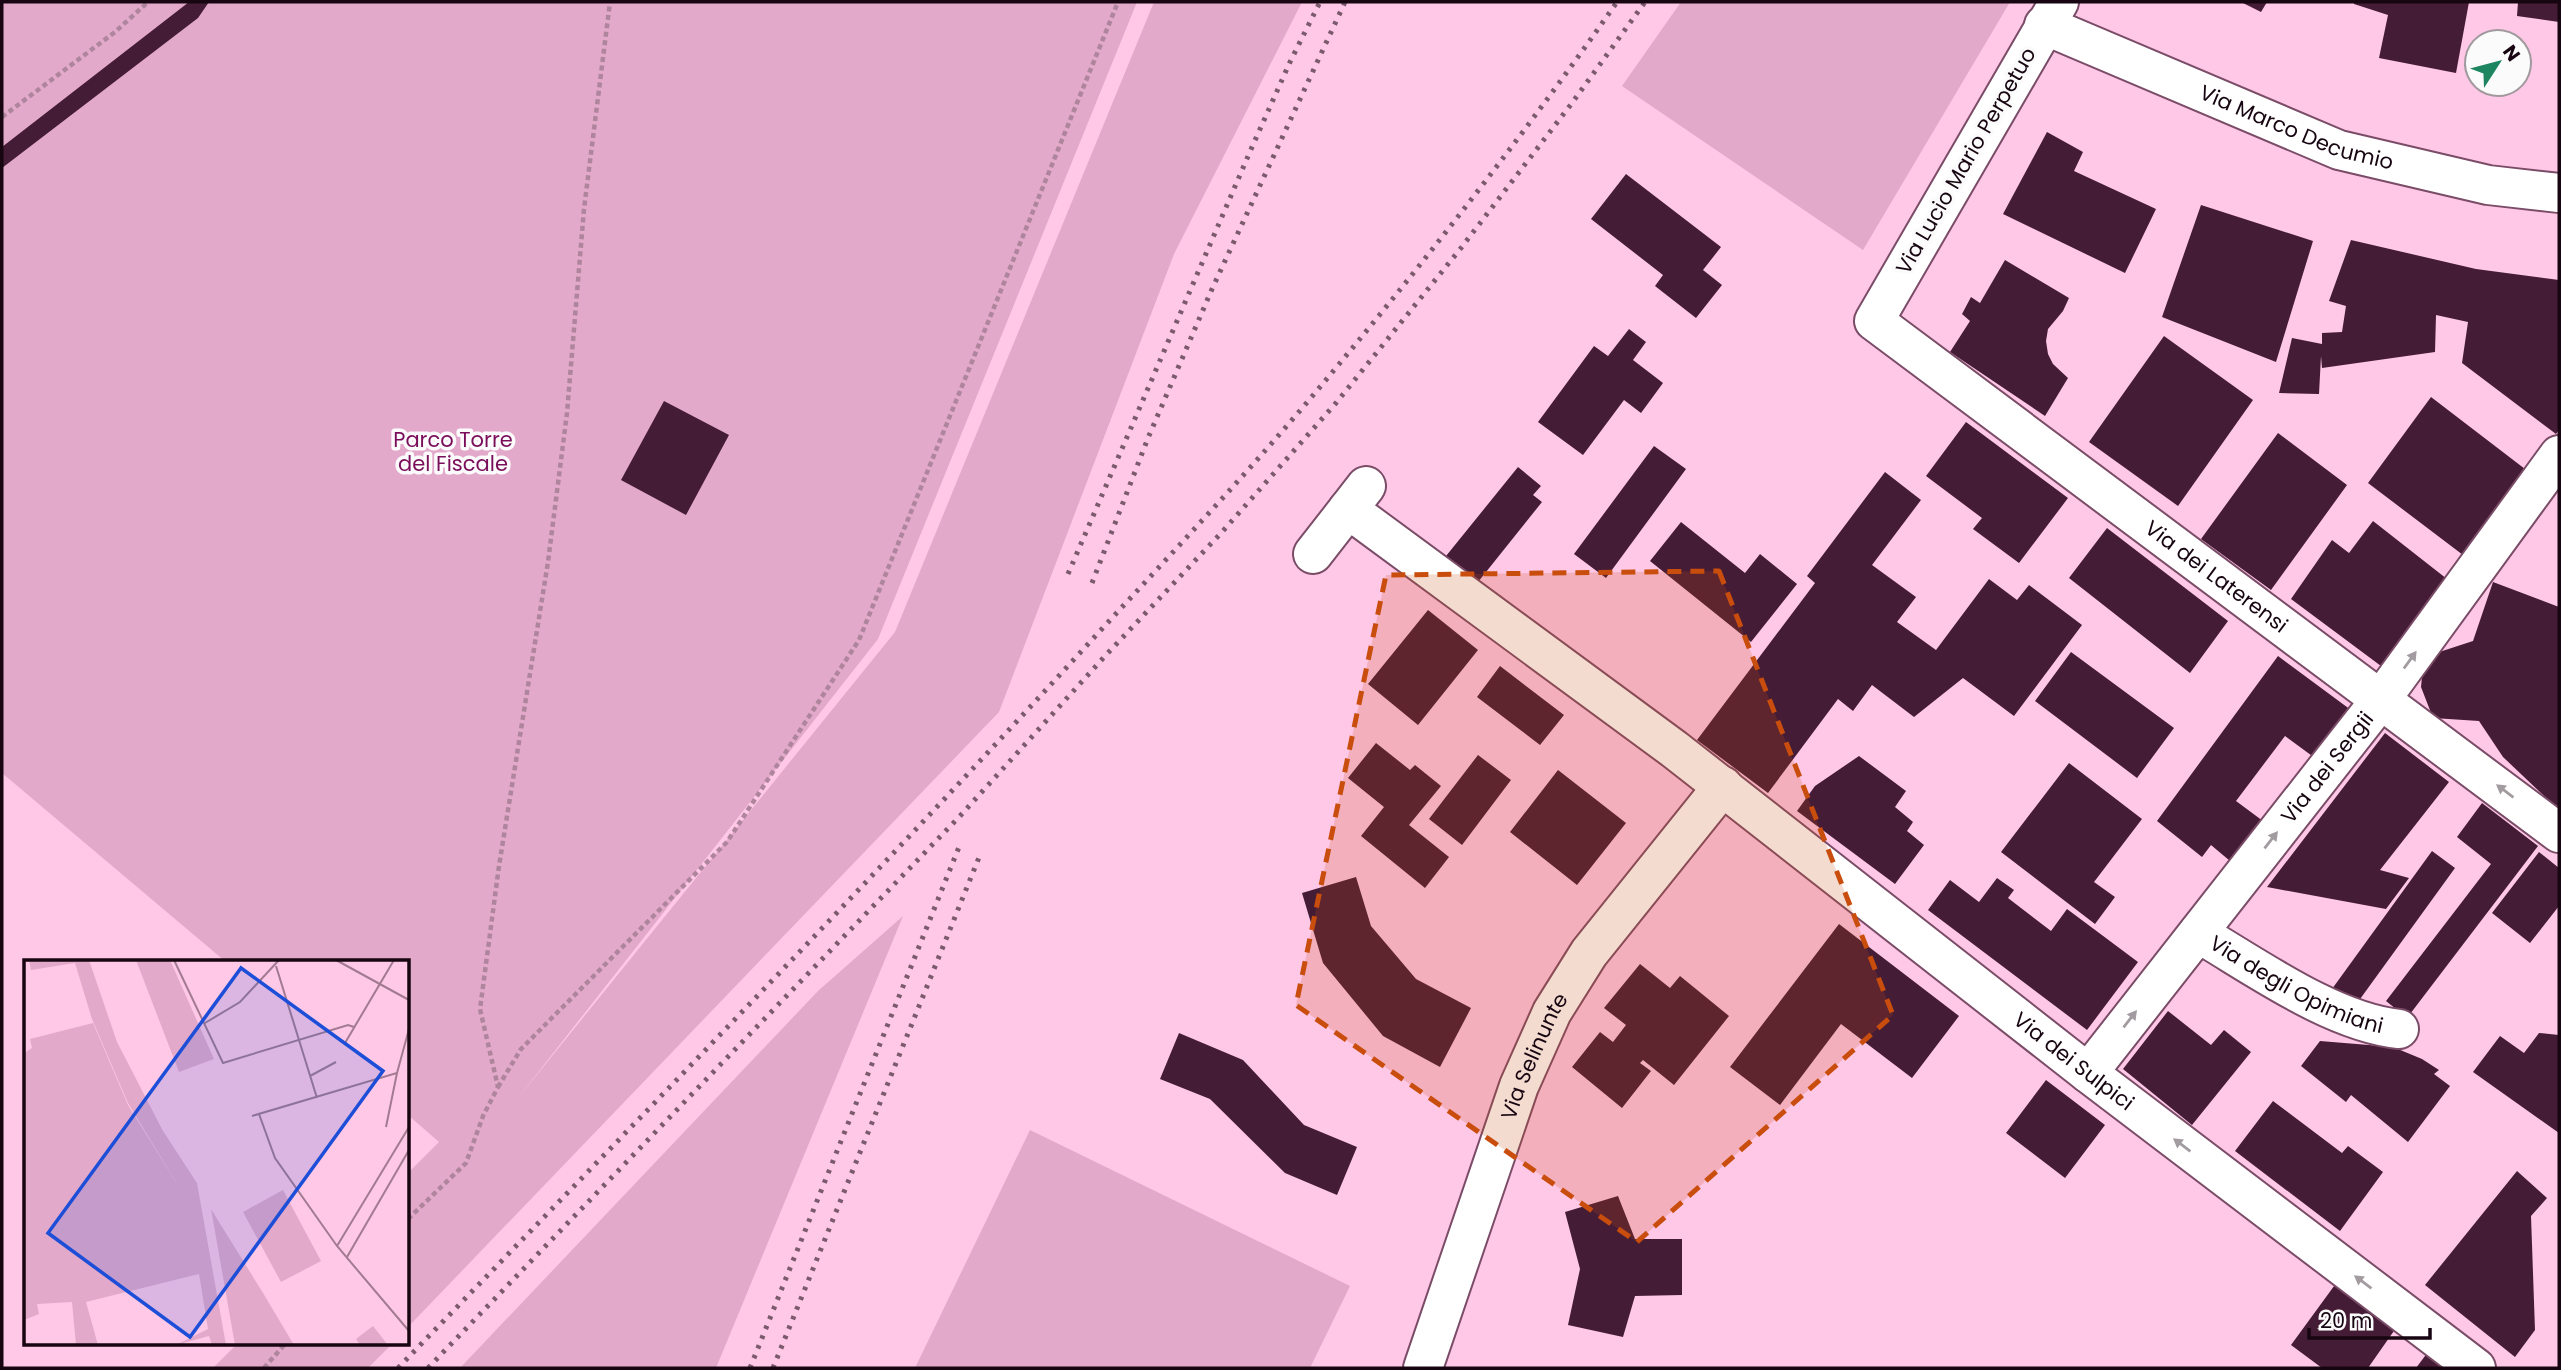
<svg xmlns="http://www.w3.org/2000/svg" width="2561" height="1370" font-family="Poppins,sans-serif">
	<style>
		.green { fill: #e3a9ca }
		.building { fill: #451c36 }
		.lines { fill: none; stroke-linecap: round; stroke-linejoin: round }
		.minor-casing { stroke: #7a4c67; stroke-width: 42 }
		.path { stroke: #ae859d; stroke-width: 4.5; stroke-dasharray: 5 3.5; stroke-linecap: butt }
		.minor { stroke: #fff; stroke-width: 38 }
		.rail { stroke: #7b5a6d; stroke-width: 5; stroke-dasharray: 3.5 7; stroke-linecap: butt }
		.oneway { fill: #a29ba0 }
		.marked { fill: #c94d0d; fill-opacity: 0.2; stroke: #c94d0d; stroke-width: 5; stroke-dasharray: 14 9; stroke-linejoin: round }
		.labels { text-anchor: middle; stroke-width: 7; stroke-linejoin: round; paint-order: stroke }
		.street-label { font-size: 21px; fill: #170611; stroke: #fbfbfb }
		.park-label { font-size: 21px; fill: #7b0e5b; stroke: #fbfbfb }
		.inset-road { fill: none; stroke: #a27a91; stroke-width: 2 }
		.view { fill: #1d4ed8; fill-opacity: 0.15; stroke: #1d4ed8; stroke-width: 3.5 }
		.inset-edge { fill: none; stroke: #170611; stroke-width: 3.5 }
	</style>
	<rect width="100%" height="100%" fill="#fec8e6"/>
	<path class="green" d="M2,2H1137L878,639L518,1098L895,632L1154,2H1302L1174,254L999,712L408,1327V1173L439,1142L408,1115V962H226L2,773Z
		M1681,2H2010L1863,250L1622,86Z
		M903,916L716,1368H460L818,991Z
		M1030,1130L1350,1286L1310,1368H915Z
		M237,1344H392L368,1368H213Z"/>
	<path class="building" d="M189,2H209L198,18L2,168V147Z
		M2241,2H2267L2261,12Z
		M2354,2H2469L2456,73L2379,58L2388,15L2354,4Z
		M2518,2H2559V22L2517,16Z
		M2047,132L2083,152L2074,171L2156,209L2125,273L2003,214Z
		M1626,174L1721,247L1703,270L1722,285L1696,318L1655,286L1663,275L1591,219Z
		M2201,205L2313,241L2276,362L2162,317Z
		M2351,240L2476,269L2559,280V430L2556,434L2462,363L2468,322L2436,315L2435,352L2322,368L2321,356L2319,394L2279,393L2292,338L2322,344V333L2342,332L2346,306L2329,301Z
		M2005,260L2069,298L2063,311L2048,329L2046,341L2048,354L2053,364L2068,378L2045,416L1950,352L1970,321L1962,314L1971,297L1980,303Z
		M1629,329L1646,342L1633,360L1663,383L1641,413L1624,400L1583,455L1538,422L1594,346L1608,356Z
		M2164,336L2253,400L2178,506L2089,442Z
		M2431,397L2525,469L2463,555L2368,483Z
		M664,401L729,435L686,515L621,480Z
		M1966,422L2068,498L2019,563L1973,529L1982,518L1926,476Z
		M2278,433L2347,485L2271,590L2201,539Z
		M1654,446L1686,469L1606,578L1574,554Z
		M1518,467L1541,486L1533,495L1542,502L1474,587L1442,561Z
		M1885,472L1921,500L1872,565L1916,597L1897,622L1936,650L1989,579L2017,600L2029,585L2082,625L2014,716L1963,678L1914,717L1872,685L1853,711L1838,699L1768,793L1697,740L1815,583L1807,576Z
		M2373,521L2447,579L2381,666L2291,599L2332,540L2349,553Z
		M1681,522L1745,573L1760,554L1797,584L1751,642L1650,561Z
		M2107,528L2228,621L2190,673L2069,578Z
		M2493,582L2559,607V810L2503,757L2479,721L2433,718L2421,687L2424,657L2473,641Z
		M1428,610L1478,650L1418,725L1368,684Z
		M2071,652L2174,728L2137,778L2035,701Z
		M2278,656L2355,713L2319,761L2285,736L2236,801L2267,824L2236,866L2211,845L2202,857L2157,821Z
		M1500,666L1564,715L1540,745L1477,697Z
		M2385,733L2449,782L2380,870L2409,878L2386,909L2267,887Z
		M1376,743L1410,770L1415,765L1441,786L1409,825L1449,857L1425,888L1361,836L1384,807L1348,778Z
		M1478,755L1511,780L1462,845L1429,819Z
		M1859,756L1906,791L1895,807L1913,822L1907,831L1924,845L1895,884L1797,811L1815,786Z
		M2069,763L2142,819L2094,882L2115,897L2095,924L2001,852Z
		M1558,770L1626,823L1577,885L1510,832Z
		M2482,803L2538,846L2407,1018L2386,1001L2491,864L2457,837Z
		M2432,851L2455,868L2355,1006L2332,989Z
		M2539,852L2559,868V906L2530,943L2492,913Z
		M1356,877L1371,926L1416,979L1471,1008L1440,1067L1383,1036L1323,963L1302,893Z
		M1997,878L2014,890L2008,898L2051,931L2067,909L2138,962L2087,1030L1928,910L1950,880L1979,902Z
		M1839,924L1959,1016L1912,1078L1841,1024L1780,1105L1730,1067Z
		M1640,964L1670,988L1680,976L1729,1016L1674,1085L1643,1060L1640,1063L1651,1071L1622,1108L1572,1067L1600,1032L1613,1042L1626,1025L1604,1008Z
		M2168,1011L2211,1045L2224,1030L2251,1052L2192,1125L2123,1069Z
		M1179,1033L1243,1060L1304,1125L1357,1147L1337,1195L1285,1173L1210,1099L1160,1079Z
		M2539,1033L2559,1035V1133L2473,1072L2500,1036L2524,1053Z
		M2320,1041L2393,1047L2422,1059L2439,1070L2434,1074L2450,1086L2408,1142L2351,1095L2346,1102L2301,1066Z
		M2046,1080L2105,1125L2065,1178L2006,1133Z
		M2273,1101L2342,1153L2348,1146L2383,1172L2340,1231L2235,1151Z
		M2517,1171L2547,1198L2531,1216L2535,1330L2515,1357L2425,1285Z
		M1618,1196L1635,1239H1682V1295L1635,1296L1623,1337L1568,1325L1580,1269L1565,1212Z
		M2337,1282L2396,1328L2368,1368H2322L2291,1345Z
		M2428,1352L2449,1368H2416Z"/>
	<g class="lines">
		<defs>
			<g id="minor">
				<path id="s1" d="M2059,2L1874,321L2559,833"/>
				<path id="s2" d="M2044,25L2339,150L2488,185L2559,193"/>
				<path id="s3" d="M1348,509L1674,749L2088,1073L2476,1368"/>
				<path d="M1313,554L1366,486"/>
				<path id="s4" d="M2198,933C2256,967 2332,1022 2399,1029"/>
				<path id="s5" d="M2088,1073L2382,698L2559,455"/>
				<path id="s6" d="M1423,1368L1519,1086L1552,1012L1589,953L1723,786"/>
			</g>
		</defs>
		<use href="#minor" class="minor-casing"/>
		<path class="path" d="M2,117L115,32L148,2
			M498,1087L521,1049L727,842L859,640L1118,2
			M408,1219L466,1163L483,1116L498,1087L480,1009L499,866L548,562L567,413L584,209L610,2
			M264,1368L285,1344"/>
		<use href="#minor" class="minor"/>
		<path class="rail" d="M1068,574L1252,147L1290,62L1320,2
			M1092,583L1148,438L1212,289L1345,2
			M398,1368C626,1132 856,897 1078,655C1161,564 1246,476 1325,381C1427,259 1526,132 1617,2
			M428,1368L960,816L1106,655L1222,532L1336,403L1461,248L1572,103L1645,2
			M750,1368L959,847
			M773,1368L980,855"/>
	</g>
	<defs><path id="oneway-solid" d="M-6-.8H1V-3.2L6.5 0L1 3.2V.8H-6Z" transform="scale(1.75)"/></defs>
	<g class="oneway">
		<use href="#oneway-solid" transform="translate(2410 660) rotate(-54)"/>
		<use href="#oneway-solid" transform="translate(2505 791) rotate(-143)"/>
		<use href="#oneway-solid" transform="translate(2271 840) rotate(-52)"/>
		<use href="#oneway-solid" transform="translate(2130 1019) rotate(-52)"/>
		<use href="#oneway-solid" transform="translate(2182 1145) rotate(-143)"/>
		<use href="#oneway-solid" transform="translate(2363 1282) rotate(-143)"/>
	</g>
	<path class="marked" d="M1719,571L1893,1015L1637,1242L1296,1005L1386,575Z"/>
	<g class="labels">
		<g class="street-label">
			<text dy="7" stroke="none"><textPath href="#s2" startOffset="273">Via Marco Decumio</textPath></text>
			<text transform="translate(1966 161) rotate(-60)" y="7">Via Lucio Mario Perpetuo</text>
			<text dy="7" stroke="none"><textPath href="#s1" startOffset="796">Via dei Laterensi</textPath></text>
			<text dy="7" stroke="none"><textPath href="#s5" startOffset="388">Via dei Sergii</textPath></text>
			<text dy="7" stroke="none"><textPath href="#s4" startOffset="112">Via degli Opimiani</textPath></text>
			<text dy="7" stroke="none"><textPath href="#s6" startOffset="331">Via Selinunte</textPath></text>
			<text dy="7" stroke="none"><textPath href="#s3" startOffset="912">Via dei Sulpici</textPath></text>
		</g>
		<g class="park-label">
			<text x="453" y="447">Parco Torre<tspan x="453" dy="24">del Fiscale</tspan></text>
		</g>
	</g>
	<g transform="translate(24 960)">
		<rect width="385" height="385" fill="#fec8e6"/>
		<path d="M5,0H65L93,82L139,171L173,223L202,385H188L185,376L152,385L184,369L175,314L62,342L74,385H52L48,342L13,344L15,354L0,360V93L8,88L6,79L69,63L104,145L158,232L104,143L68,59L51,3L7,10ZM112,0H146L190,99L155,112ZM259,230L297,301L257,322L219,252ZM187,249L239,333L270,385H211ZM349,366L364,385H336L332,379Z" fill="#e3a9ca"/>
		<path class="inset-road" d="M150,0L199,103L324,65L330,67M312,0L385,40M252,6L293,138M181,63L216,42L255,0M321,83L370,0M286,116L312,102M235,154L251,198L313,286L385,371M228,156L373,113L385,69M362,167L373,113M313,286L385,167M323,297L385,190"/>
		<path class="view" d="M217,8L359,111L166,377L24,273Z"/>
		<rect width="385" height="385" class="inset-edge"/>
	</g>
	<rect width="2561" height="1370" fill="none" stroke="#170611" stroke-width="7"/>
	<g transform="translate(2498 63) rotate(54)"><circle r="33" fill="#fbfbfb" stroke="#a0999d" stroke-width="2"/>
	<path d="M0-5L12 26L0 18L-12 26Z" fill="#1d8560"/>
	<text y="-10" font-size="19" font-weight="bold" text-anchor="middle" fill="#170611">N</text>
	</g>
	<path d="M2309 1328v10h121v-10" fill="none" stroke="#170611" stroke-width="3.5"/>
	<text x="2320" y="1328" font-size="21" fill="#170611" stroke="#fbfbfb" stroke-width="5" paint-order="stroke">20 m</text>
</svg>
